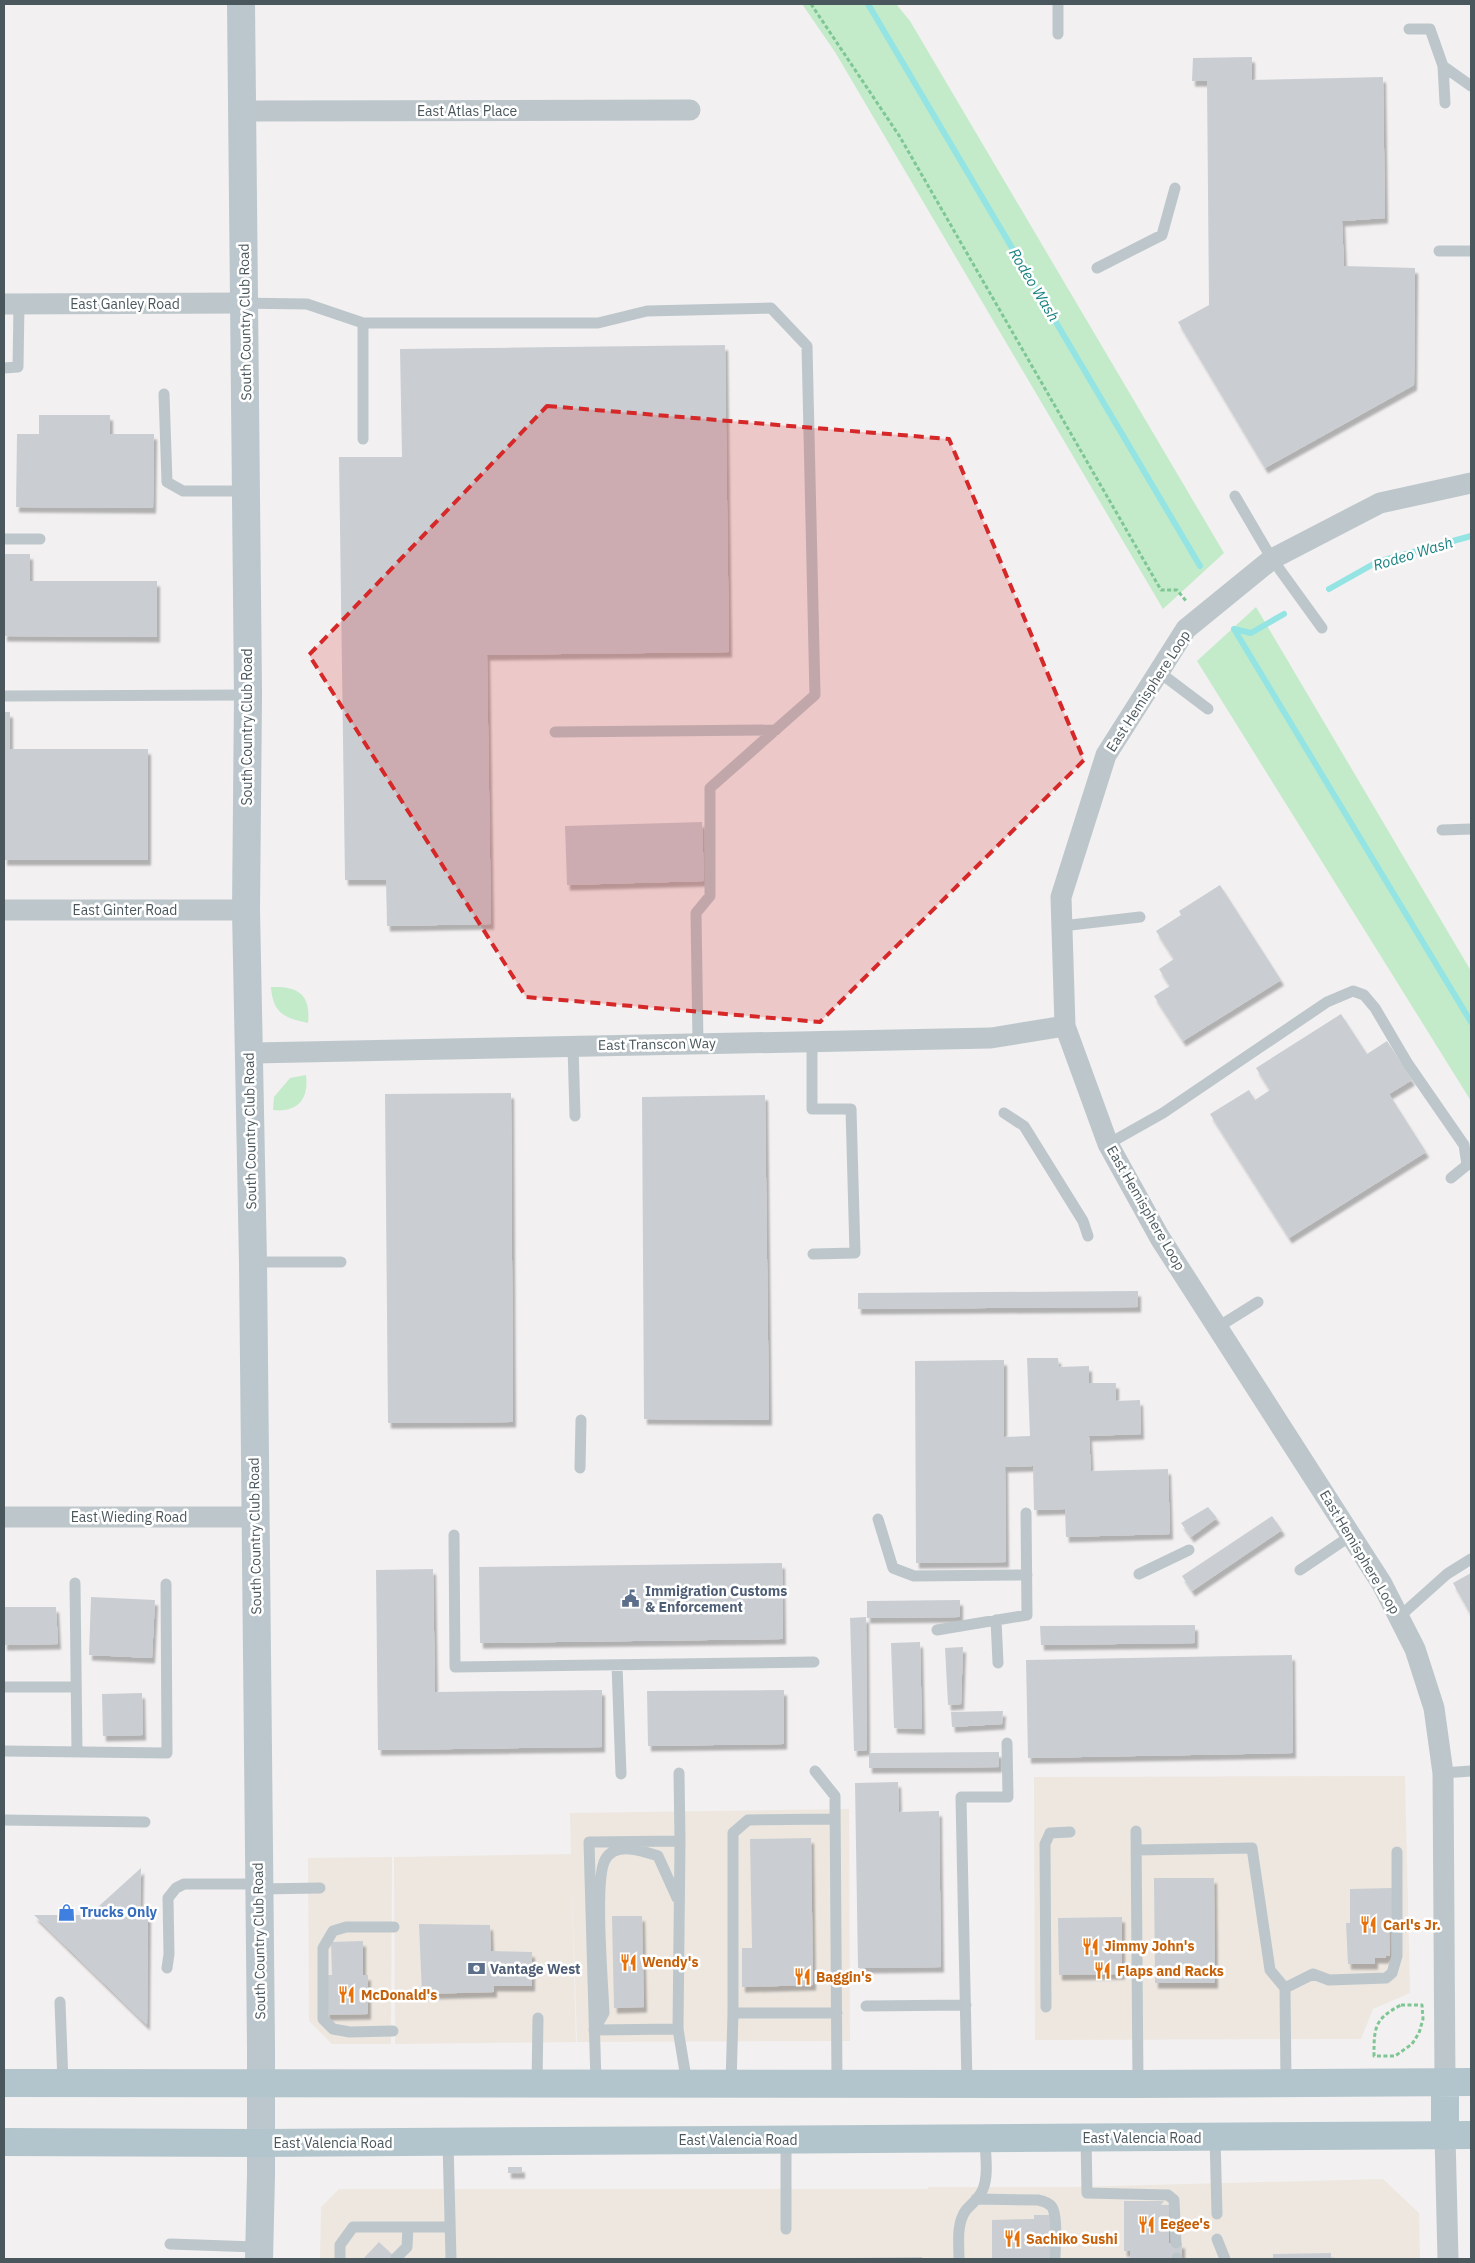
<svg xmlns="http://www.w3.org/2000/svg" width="1475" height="2263" font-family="'IBM Plex Sans',sans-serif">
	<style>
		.commercial { fill: #ede7e0 }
		.green { fill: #c3ebca }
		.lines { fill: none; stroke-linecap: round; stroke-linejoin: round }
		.stream { stroke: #94e4e3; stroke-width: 6 }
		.building { fill: #caced2; filter: url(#shadow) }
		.path { stroke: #7ec693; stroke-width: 3; stroke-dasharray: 4 2.5; stroke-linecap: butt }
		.lane { stroke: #bdc7cb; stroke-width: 11 }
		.street { stroke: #bdc7cb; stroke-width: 21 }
		.secondary { stroke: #bbc7cd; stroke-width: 28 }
		.primary { stroke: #b2c5cc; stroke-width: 28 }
		.marked { fill: #d62828; fill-opacity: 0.2; stroke: #d62828; stroke-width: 4; stroke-dasharray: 10 6; stroke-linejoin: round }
		.labels { text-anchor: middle; stroke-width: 5; stroke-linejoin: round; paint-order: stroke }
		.street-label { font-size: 14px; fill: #4a575c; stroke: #fff }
		.service-label { font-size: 14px; font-weight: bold; fill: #4e5e75; stroke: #fff; text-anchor: start }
		.shop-label { font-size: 14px; font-weight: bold; fill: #366cbe; stroke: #fff; text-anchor: start }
		.food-label { font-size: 14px; font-weight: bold; fill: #c56008; stroke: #fff; text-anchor: start }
		.water-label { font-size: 15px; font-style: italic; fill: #188280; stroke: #fff }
	</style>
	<defs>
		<filter id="shadow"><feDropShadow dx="3" dy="5.5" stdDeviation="1" flood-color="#0004"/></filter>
	</defs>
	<rect width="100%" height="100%" fill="#f2f0f1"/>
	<path class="commercial" d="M1405,1776L1410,1993L1373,2009L1361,2039L1035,2040L1034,1777Z
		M849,1809L850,2041L577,2042L571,1860L576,2042L395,2044L394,1857L571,1854L570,1813Z
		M392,1857L391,2044H332L309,2021L308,1858Z
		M1383,2179L1419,2213L1420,2259H500V2257L499,2259H320L321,2207L339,2189H928V2187H1074Z"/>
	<path class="green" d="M802,4H896L910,21L1224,553L1163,609L835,52Z
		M1256,607L1471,971V1101L1197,661Z
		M271,987C298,986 311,994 308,1023C285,1018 273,1014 271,987Z
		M306,1075C309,1099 298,1113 273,1110L274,1097L290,1078Z"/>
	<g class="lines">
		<path class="stream" d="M868,4L1200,566
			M1329,589L1377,562L1471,536
			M1234,629L1471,1022
			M1234,629L1251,633L1284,614"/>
	</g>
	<path class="building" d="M1252,57V80L1383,77L1385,218L1342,221L1344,266L1415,268L1414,385L1265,468L1178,322L1209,305L1207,81H1192L1193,58Z
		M725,345L729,652L487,655L491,924L387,926L386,880H345L339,457H402L400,349Z
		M39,415H110V434H154L153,508L16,507L17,434H39Z
		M4,554H30V581H157V637L4,636Z
		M4,712H10V749H148V860H4Z
		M702,822L704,881L567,885L565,826Z
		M1220,885L1281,980L1183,1041L1154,996L1170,986L1159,969L1174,959L1156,931L1181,915L1179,911Z
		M1341,1014L1367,1054L1387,1041L1412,1080L1389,1094L1426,1152L1289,1238L1210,1114L1249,1090L1255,1100L1270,1090L1256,1068Z
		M511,1093L513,1422L388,1423L385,1094Z
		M765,1095L769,1420L644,1419L642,1097Z
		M1138,1291V1307L858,1309V1293Z
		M1027,1358H1058L1059,1367L1089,1366V1383H1116V1401L1140,1400L1141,1434L1089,1436L1091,1471L1168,1469L1170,1534L1066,1537L1065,1509L1034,1510L1033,1466L1005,1467L1006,1562L916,1563L915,1361L1004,1360V1437L1030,1436Z
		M1208,1507L1217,1518L1191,1537L1181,1523Z
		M1272,1516L1282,1530L1192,1591L1182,1576Z
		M782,1563L783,1639L480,1643L479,1567Z
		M433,1569L435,1692L602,1690V1747L378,1750L376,1570Z
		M1471,1573V1615L1453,1583Z
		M91,1597L155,1600L152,1658L89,1655Z
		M960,1600V1617L867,1618V1601Z
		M4,1607H56L58,1644L4,1645Z
		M866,1617L867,1750L854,1751L850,1618Z
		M1195,1625V1643L1041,1645L1040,1626Z
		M920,1642L922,1729L894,1728L891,1643Z
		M963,1647L961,1704L948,1705L945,1648Z
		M1292,1655L1293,1753L1028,1758L1026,1660Z
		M784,1690V1744L648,1746L647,1691Z
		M142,1693L143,1735L103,1736L102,1694Z
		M1003,1711L1002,1724L952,1727L951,1712Z
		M999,1752V1767L869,1768V1753Z
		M898,1782L899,1812L939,1811L941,1967L858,1968L855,1783Z
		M811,1838L813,1985L742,1987V1948H752L750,1839Z
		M141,1868L140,1915H148L147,2025L34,1915H89Z
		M1154,1878H1214L1215,1983H1155Z
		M1392,1888L1393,1927H1389L1390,1956H1386V1958H1375V1964H1348L1346,1923H1350V1889Z
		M612,1916H642L644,2007L614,2008Z
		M1122,1917V1974L1059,1975L1058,1918Z
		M419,1924L490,1925L491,1951L532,1952V1986H494V1992L422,1994Z
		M363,1941V1975H368V2014L326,2015V1975H332L331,1942Z
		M508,2167H522V2173H508Z
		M1124,2201H1164L1161,2205H1169V2243H1182V2258L1130,2259V2251H1124Z
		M1034,2215H1051L1054,2259H992V2220L1034,2219Z
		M379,2242L397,2259H363Z
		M1331,2253V2259H1273V2254Z
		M922,2257V2259H844V2258Z"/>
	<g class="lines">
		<path class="path" d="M811,4L900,137L1161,590H1177L1187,602
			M1401,2005H1422L1423,2019L1419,2033L1412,2044L1395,2056H1374C1374,2028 1374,2019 1401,2005Z"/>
		<path class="lane" d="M1058,4V34
			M1409,29H1430L1443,66L1445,103
			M1443,66L1471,86
			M1439,251H1471
			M1097,268L1162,235L1175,188
			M246,303L307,304L363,323H598L647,311L771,308L807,346L815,695L710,788V896L696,913L698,1043
			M363,323V439
			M4,368L18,367L19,304
			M164,394L167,482L183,491H247
			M1235,496L1272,559L1322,628
			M4,539H40
			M1159,672L1208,709
			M4,696L248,695
			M555,732L776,730
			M1442,830L1471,829
			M1062,926L1140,917
			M812,1041V1109H851L855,1253L813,1254
			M573,1046L575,1116
			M1004,1113L1024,1126L1083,1221L1088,1236
			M1108,1144L1163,1113L1327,1002L1353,991L1364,995L1375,1008L1408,1064L1464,1145L1467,1165L1451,1178
			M253,1262H341
			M1218,1327L1258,1302
			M580,1468L581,1420
			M878,1519L893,1568L914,1576L1027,1575
			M454,1535L455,1667L814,1662
			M1300,1570L1352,1535
			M1139,1574L1189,1550
			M75,1583L77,1752
			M1399,1617L1447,1574L1471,1559
			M996,1620L998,1663
			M937,1630L1027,1615L1026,1513
			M617,1665L621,1774
			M4,1687H76
			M4,1751L167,1753L166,1584
			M815,1771L835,1796L837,2084
			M679,1773L680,1841
			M1443,1773L1471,1771
			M4,1820L145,1822
			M1136,1831L1138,2084
			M1136,1850L1252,1848L1270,1970L1285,1988
			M259,1889L320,1888
			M167,1968L169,1954L168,1898L176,1888L184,1884H259
			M60,2002L63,2083
			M866,2006L966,2005
			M1046,2007L1045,1844L1050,1833L1070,1832
			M733,2013V1833L748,1820L835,1819
			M594,2030L604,2013C603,1984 594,1880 605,1860C615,1841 643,1851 658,1856L677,1898
			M594,2030L678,2029
			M393,2031L350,2032L333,2029L323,2019V1948L333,1931L346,1927H394
			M596,2083L589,1842L680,1841L678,2029L687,2084
			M1286,2083L1285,1988L1313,1974L1329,1980L1386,1978L1392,1973L1397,1956V1852
			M537,2084L538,2018
			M731,2084L733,2013H837
			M967,2084L961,1797H1008L1007,1743
			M1215,2137L1217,2214
			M1086,2138L1087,2193L1168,2195L1174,2200L1176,2243
			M786,2140V2229
			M448,2142L451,2259
			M976,2199L1038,2200C1043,2201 1049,2203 1052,2207C1058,2216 1055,2248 1055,2259
			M1217,2239L1225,2259
			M170,2244L259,2247
			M396,2258L407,2247L408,2227
			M1177,2258V2259
			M340,2259V2245L353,2227H450
			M959,2259C959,2243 956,2224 966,2210C972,2203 980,2198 983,2189C989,2174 985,2154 985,2138"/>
		<path class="street" d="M243,111L690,110
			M4,304L246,303
			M4,910H246
			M249,1053L991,1038L1065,1026
			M4,1517H255
			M1445,2082L1443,1773L1434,1708L1415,1649L1382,1584L1160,1238L1108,1144L1065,1026L1061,897L1106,755L1186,629L1272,559L1380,503L1471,483
			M1445,2136L1448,2259"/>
		<path class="secondary" d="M241,4L248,695L246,910L253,1262L261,2047V2175L259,2259"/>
		<path class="primary" d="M1445,2082V2136
			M4,2083L1138,2084L1471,2082
			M4,2142L261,2143L1471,2135"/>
	</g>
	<path class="marked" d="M547,406L949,439L1084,760L820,1022L526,997L309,655Z"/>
	<defs>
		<symbol id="civic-bare" viewBox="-9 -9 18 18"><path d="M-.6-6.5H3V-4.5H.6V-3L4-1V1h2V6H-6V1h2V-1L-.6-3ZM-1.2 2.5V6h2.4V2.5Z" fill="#5c6f8a" stroke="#fff" stroke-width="2.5" paint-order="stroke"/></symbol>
		<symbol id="shop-bare" viewBox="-9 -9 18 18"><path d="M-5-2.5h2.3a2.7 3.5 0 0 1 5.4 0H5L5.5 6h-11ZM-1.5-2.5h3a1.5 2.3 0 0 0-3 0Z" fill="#3f7fe0" stroke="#fff" stroke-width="2.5" paint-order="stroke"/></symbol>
		<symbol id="restaurant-bare" viewBox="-9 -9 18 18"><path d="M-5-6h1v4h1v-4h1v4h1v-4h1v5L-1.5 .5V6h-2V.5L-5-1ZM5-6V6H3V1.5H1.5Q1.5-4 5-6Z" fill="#e8710a" stroke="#fff" stroke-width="2.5" paint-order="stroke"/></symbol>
		<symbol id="bank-bare" viewBox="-9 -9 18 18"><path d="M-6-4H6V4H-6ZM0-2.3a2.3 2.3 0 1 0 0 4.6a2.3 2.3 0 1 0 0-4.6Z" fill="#5c6f8a" stroke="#fff" stroke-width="2.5" paint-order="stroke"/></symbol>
	</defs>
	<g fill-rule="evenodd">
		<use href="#civic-bare" x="618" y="1586" width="25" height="25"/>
		<use href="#shop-bare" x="54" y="1900" width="25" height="25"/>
		<use href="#restaurant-bare" x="1356" y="1912" width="25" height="25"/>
		<use href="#restaurant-bare" x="1078" y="1934" width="25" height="25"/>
		<use href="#restaurant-bare" x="616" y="1950" width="25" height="25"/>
		<use href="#bank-bare" x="464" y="1956" width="25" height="25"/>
		<use href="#restaurant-bare" x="1090" y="1958" width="25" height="25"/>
		<use href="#restaurant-bare" x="790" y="1964" width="25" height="25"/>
		<use href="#restaurant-bare" x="334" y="1982" width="25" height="25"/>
		<use href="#restaurant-bare" x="1134" y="2212" width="25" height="25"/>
		<use href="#restaurant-bare" x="1000" y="2226" width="25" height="25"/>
	</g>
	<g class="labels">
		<g class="street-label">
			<text x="467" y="116">East Atlas Place</text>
			<text x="125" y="309">East Ganley Road</text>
			<text transform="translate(245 322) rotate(-91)" y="5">South Country Club Road</text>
			<text transform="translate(1148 691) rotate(-57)" y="5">East Hemisphere Loop</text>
			<text transform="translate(247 727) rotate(-90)" y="5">South Country Club Road</text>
			<text x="125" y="915">East Ginter Road</text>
			<text transform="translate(657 1044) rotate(-1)" y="5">East Transcon Way</text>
			<text transform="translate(250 1131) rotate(-91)" y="5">South Country Club Road</text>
			<text transform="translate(1146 1208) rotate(60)" y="5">East Hemisphere Loop</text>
			<text x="129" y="1522">East Wieding Road</text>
			<text transform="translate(255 1536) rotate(-91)" y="5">South Country Club Road</text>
			<text transform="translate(1360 1552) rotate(59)" y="5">East Hemisphere Loop</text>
			<text transform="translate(259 1941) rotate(-91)" y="5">South Country Club Road</text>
			<text x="1142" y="2143">East Valencia Road</text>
			<text x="738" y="2145">East Valencia Road</text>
			<text x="333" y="2148">East Valencia Road</text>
		</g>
		<g class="service-label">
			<text x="645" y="1596">Immigration Customs<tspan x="645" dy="16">&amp; Enforcement</tspan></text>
			<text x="490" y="1974">Vantage West</text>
		</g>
		<g class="shop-label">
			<text x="80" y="1917">Trucks Only</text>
		</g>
		<g class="food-label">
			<text x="1383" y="1930">Carl's Jr.</text>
			<text x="1104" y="1951">Jimmy John's</text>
			<text x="642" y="1967">Wendy's</text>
			<text x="1117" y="1976">Flaps and Racks</text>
			<text x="816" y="1982">Baggin's</text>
			<text x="361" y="2000">McDonald's</text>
			<text x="1160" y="2229">Eegee's</text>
			<text x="1026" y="2244">Sachiko Sushi</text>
		</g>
		<g class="water-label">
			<text transform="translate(1034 285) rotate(59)" y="5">Rodeo Wash</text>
			<text transform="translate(1413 554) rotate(-17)" y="5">Rodeo Wash</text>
		</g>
	</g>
	<rect width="1475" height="2263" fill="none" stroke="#4a575c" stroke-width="10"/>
</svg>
